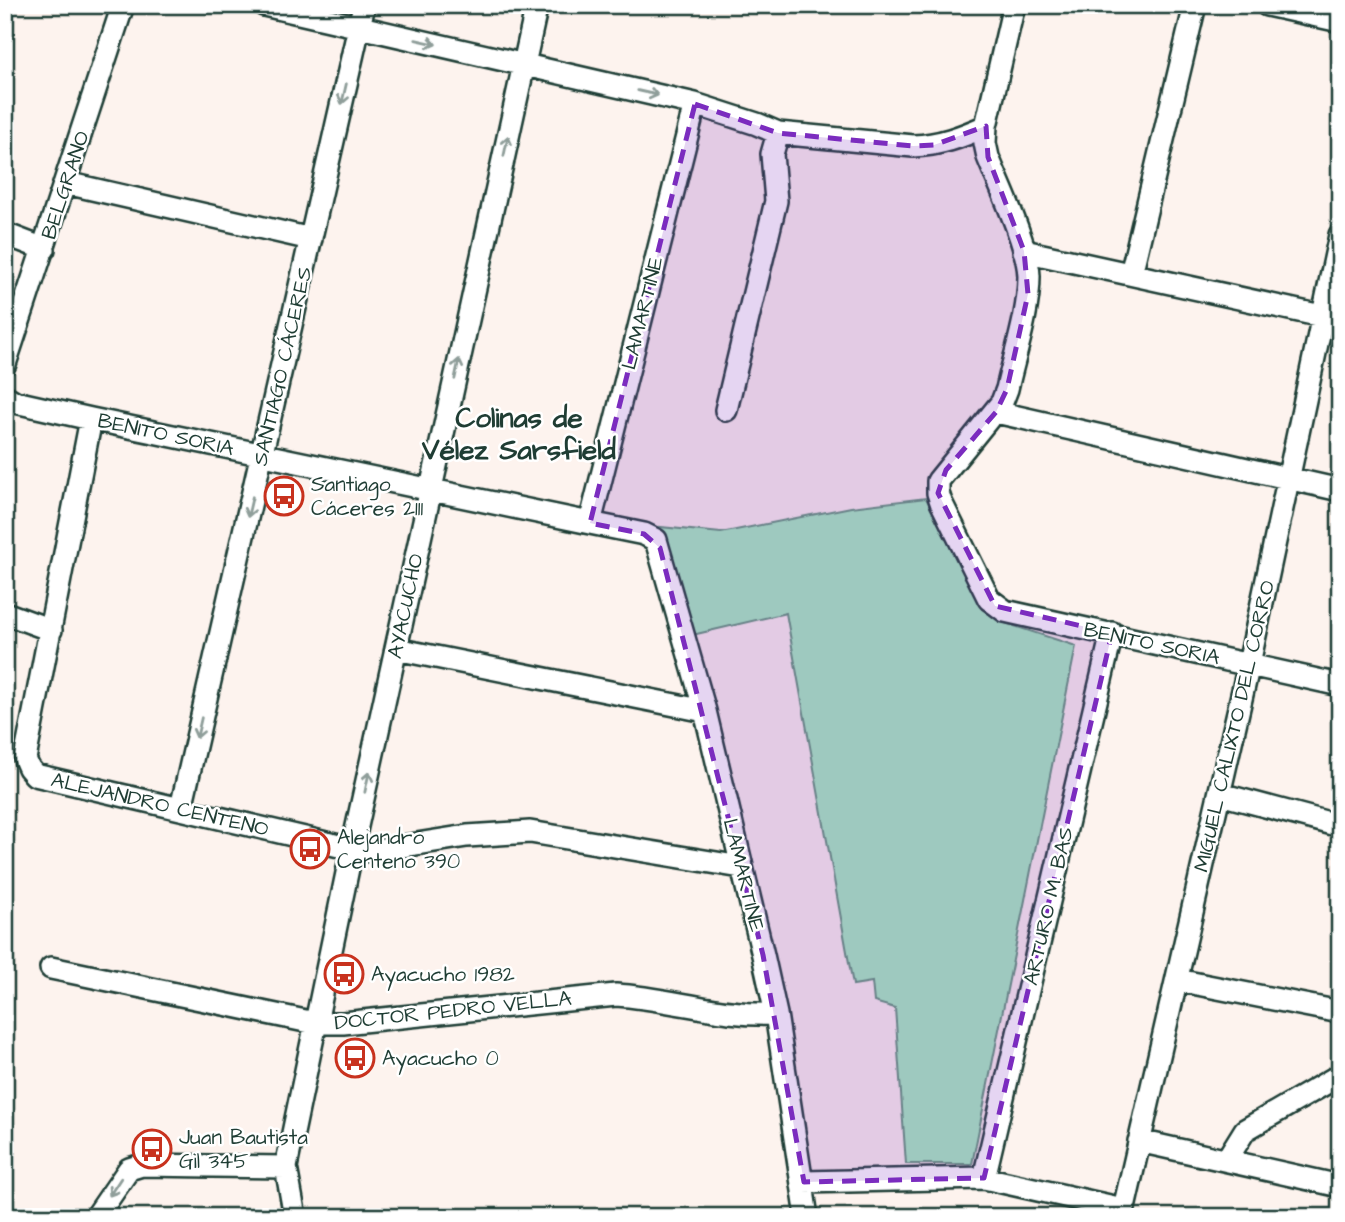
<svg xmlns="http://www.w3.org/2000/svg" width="1345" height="1222" font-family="'Architects Daughter',sans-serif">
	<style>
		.green { fill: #a7f1c0; stroke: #63977a; stroke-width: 2 }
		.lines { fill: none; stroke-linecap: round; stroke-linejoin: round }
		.minor-casing { stroke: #1f3d34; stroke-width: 26 }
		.minor { stroke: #fff; stroke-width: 21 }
		.oneway { stroke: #8f9e9a }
		.marked { fill: #7b2cbf; fill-opacity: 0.2; stroke: #7b2cbf; stroke-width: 5; stroke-dasharray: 14 9; stroke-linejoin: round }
		.labels { text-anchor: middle; stroke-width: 5; stroke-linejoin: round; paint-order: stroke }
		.street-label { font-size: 21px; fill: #1f3d34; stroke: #fff }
		.poi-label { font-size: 21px; fill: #1f3d34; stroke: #fff; text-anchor: start }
		.district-label { font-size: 28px; font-weight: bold; fill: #1f3d34; stroke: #fff }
	</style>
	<rect width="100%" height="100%" fill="#fdf3ee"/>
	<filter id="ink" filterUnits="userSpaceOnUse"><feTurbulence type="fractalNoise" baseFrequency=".0143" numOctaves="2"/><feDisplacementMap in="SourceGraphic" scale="14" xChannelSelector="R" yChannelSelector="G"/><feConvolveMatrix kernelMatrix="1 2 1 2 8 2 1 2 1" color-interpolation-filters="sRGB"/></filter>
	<g filter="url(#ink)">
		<path class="green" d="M926,498L982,609L1002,622L1076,646L972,1164H906L895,1008L874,1002L872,982L853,985L786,613L688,636L660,527L721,533L851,507Z"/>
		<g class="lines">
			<defs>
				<path id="minor" d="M264,5L695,104L757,124L778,133L913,146C940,145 961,137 986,126
					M1014,5L986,126L985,143L988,157C1000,187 1028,245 1029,276C1029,313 1015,353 1007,389L1002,402L938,481V493L941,502L989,599L1005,611L1340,685
					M1267,5L1340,21
					M66,183L311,239
					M5,234L44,249
					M1024,251L1340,320
					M1131,274L1195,5
					M5,364L123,5
					M5,396L15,402L91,419L590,523L644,534L656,540L705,711L763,955L776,1014L807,1217
					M726,410L776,201L772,154L778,133
					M996,412L1340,490
					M91,419L25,759L29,768L35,775L352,849L372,851L467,836L530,832L741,867
					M590,523L695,104
					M5,613L51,630
					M396,649L705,711
					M1220,794L1340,826
					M181,808L364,5
					M51,968L315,1023H343L616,995C670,998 722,1017 776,1014
					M1177,980L1340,1012
					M1139,1141L1340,1186
					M1227,1159L1245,1130L1340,1075
					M984,1178L1112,633
					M804,1182L984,1178L1123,1209
					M96,1217L129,1169L142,1165L286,1167
					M295,1217L286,1167L352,849L537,5
					M1122,1217L1249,664L1340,235"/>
			</defs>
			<use href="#minor" class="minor-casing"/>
			<use href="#minor" class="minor"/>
		</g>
		<defs><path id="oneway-shaft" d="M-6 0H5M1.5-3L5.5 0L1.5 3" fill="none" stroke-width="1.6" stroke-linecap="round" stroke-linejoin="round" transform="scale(1.75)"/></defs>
		<g class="oneway">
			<use href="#oneway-shaft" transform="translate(426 42) rotate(13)"/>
			<use href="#oneway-shaft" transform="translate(648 93) rotate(13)"/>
			<use href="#oneway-shaft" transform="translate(344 94) rotate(103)"/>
			<use href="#oneway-shaft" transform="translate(506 146) rotate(-78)"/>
			<use href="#oneway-shaft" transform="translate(457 369) rotate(-78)"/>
			<use href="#oneway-shaft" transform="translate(250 507) rotate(103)"/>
			<use href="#oneway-shaft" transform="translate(199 728) rotate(103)"/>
			<use href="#oneway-shaft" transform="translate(367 782) rotate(-78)"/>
			<use href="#oneway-shaft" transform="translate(115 1187) rotate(123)"/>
		</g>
	</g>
	<path class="marked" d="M695,104L778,133L913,146L934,145L986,126L988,157L1024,251L1028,294L1007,389L996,412L946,470L938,493L995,606L1112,633L984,1178L804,1182L763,955L660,548L644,534L590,523Z"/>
	<defs>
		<symbol id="bus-ring" viewBox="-11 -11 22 22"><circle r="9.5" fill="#fff" stroke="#c8321e" stroke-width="1.5"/><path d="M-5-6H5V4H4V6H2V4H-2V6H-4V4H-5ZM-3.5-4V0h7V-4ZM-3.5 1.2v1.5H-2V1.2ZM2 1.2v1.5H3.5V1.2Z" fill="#c8321e"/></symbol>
	</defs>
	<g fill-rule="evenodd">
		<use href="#bus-ring" x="262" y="474" width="44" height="44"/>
		<use href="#bus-ring" x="288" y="827" width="44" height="44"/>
		<use href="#bus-ring" x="322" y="952" width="44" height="44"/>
		<use href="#bus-ring" x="333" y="1036" width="44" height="44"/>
		<use href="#bus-ring" x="130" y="1127" width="44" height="44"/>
	</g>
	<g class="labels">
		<g class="street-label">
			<text transform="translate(65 185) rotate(-72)" y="7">BELGRANO</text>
			<text transform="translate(642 313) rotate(-76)" y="7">LAMARTINE</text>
			<text transform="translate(282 366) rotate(-77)" y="7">SANTIAGO CÁCERES</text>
			<text transform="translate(166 434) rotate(12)" y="7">BENITO SORIA</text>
			<text transform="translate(405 606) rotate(-78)" y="7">AYACUCHO</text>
			<text transform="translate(1152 643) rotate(12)" y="7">BENITO SORIA</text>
			<text transform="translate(1234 726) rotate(-77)" y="7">MIGUEL CALIXTO DEL CORRO</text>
			<text transform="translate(160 804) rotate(13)" y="7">ALEJANDRO CENTENO</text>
			<text transform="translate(744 875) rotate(76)" y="7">LAMARTINE</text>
			<text transform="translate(1048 906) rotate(-77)" y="7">ARTURO M. BAS</text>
			<text transform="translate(453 1010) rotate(-6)" y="7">DOCTOR PEDRO VELLA</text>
		</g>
		<g class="poi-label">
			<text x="311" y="491">Santiago<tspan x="311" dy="24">Cáceres 2111</tspan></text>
			<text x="337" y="844">Alejandro<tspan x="337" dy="24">Centeno 390</tspan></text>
			<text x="371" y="981">Ayacucho 1982</text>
			<text x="382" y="1065">Ayacucho 0</text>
			<text x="179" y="1144">Juan Bautista<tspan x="179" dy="24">Gil 345</tspan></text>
		</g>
		<g class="district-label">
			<text x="519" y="427">Colinas de<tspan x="519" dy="32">Vélez Sarsfield</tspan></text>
		</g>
	</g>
	<rect width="1345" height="1222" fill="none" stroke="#fff" stroke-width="28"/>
	<rect x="14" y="14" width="1317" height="1194" fill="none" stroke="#1f3d34" stroke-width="2.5" filter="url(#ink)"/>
</svg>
